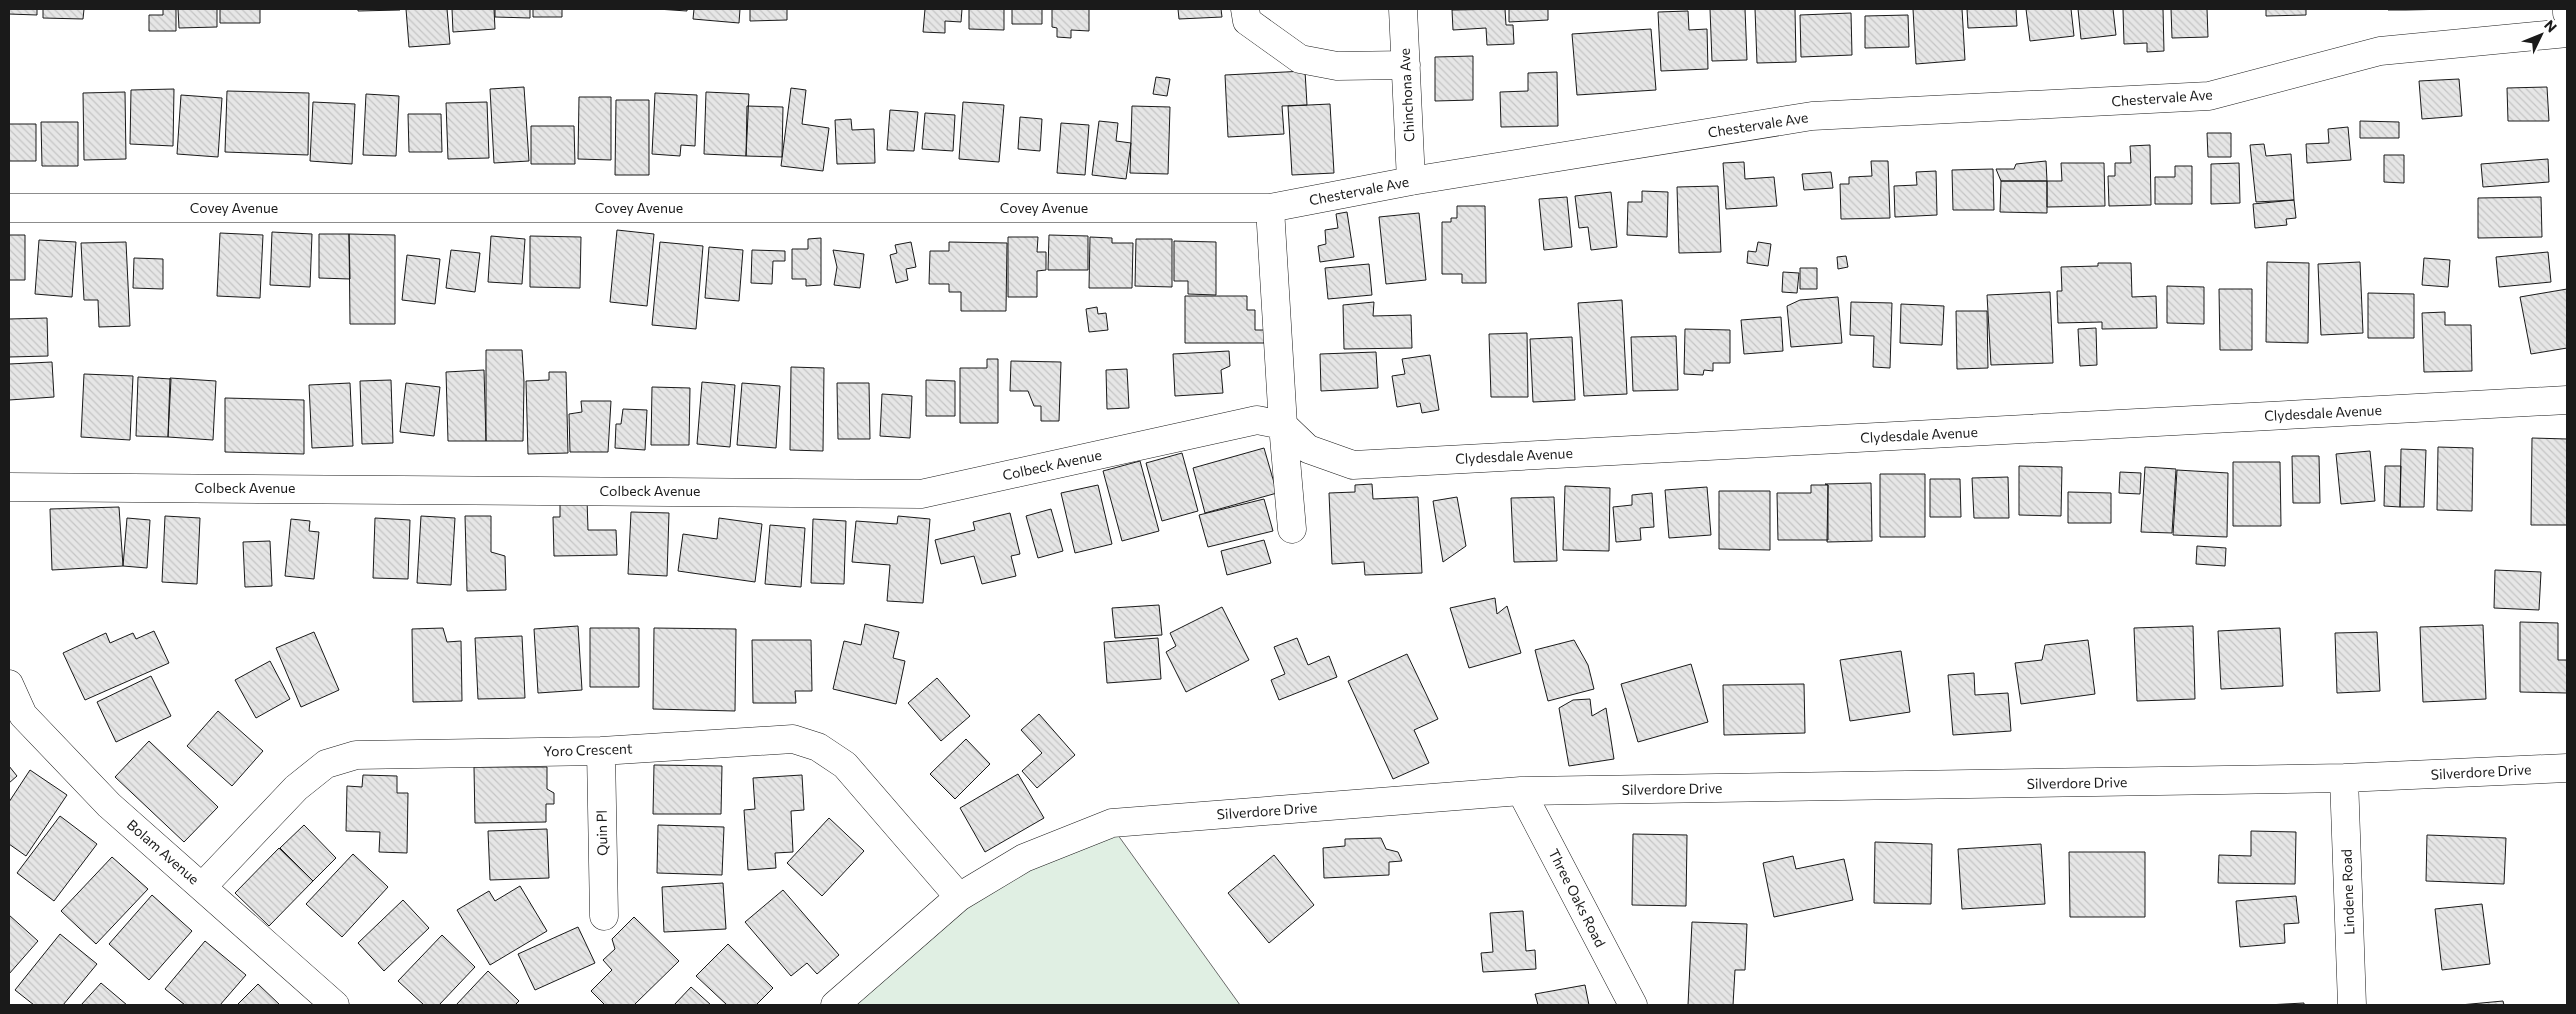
<svg xmlns="http://www.w3.org/2000/svg" width="2576" height="1014" font-family="Commissioner,sans-serif">
	<style>
		.green { fill: #e0efe3; stroke: #6a6a6a }
		.building { fill: url(#building-back-hatch); stroke: #1a1a1a }
		.lines { fill: none; stroke-linecap: round; stroke-linejoin: round }
		.minor-casing { stroke: #1a1a1a; stroke-width: 29 }
		.minor { stroke: #fff; stroke-width: 28 }
		.labels { text-anchor: middle; stroke-width: 4; stroke-linejoin: round; paint-order: stroke }
		.street-label { font-size: 14px; fill: #1a1a1a; stroke: #fff }
	</style>
	<defs>
		<pattern id="building-back-hatch" width="6" height="6" patternUnits="userSpaceOnUse" patternTransform="scale(1.25)"><rect width="6" height="6" fill="#e6e6e6"/><path d="M-1 5l2 2M0 0l6 6M5-1l2 2" fill="none" stroke="#c5c5c5"/></pattern>
	</defs>
	<rect width="100%" height="100%" fill="#fff"/>
	<path class="green" d="M1115,831L1240,1005H854L961,906L1027,868Z"/>
	<path class="building" d="M9,9H37V15L9,14Z
		M43,9H84L83,19L43,18Z
		M163,9H176V31H149V15H163Z
		M178,9H217V27L179,28Z
		M220,9H260V23H220Z
		M358,9H400V10L358,11Z
		M406,9H447L450,44L409,47Z
		M452,9H494L495,29L453,32Z
		M495,9H530V18L495,17Z
		M533,9H562V17H533Z
		M657,9H687V11Z
		M694,9H740L739,23L693,19Z
		M750,9H787V20L750,21Z
		M925,9H962L961,22L945,21V33L923,32Z
		M969,9H1004V30L969,29Z
		M1012,9H1042V24H1012Z
		M1052,9H1089V31L1071,30V38L1057,37V28L1052,27Z
		M1178,9H1221L1222,17L1179,19Z
		M1505,9L1506,25H1513L1514,44L1487,45L1486,28L1453,30L1452,10Z
		M1509,9H1548V20L1509,22Z
		M1710,9H1745L1747,60L1712,61Z
		M1755,9H1795L1796,62L1757,63Z
		M1913,9H1962L1965,60L1916,64Z
		M1967,9H2016L2017,26L1968,28Z
		M2026,9H2071L2074,36L2030,41Z
		M2078,9H2113L2116,35L2081,39Z
		M2123,9H2163L2164,51L2147,52V43L2124,44Z
		M2171,9H2207L2208,37L2172,38Z
		M2266,9H2306V15L2266,16Z
		M2388,9H2406V10H2388Z
		M2406,9H2453L2406,10Z
		M1688,11L1689,30L1707,29L1708,69L1661,71L1658,12Z
		M1851,13L1852,55L1801,57L1800,15Z
		M1908,15L1909,47L1865,48V16Z
		M1651,29L1656,90L1577,95L1572,34Z
		M1473,56V100L1435,101V57Z
		M1305,71L1307,105L1282,106L1284,134L1228,137L1225,75Z
		M1557,72L1558,126L1501,127L1500,92L1528,91V73Z
		M1156,77L1170,79L1167,96L1153,94Z
		M2459,79L2462,116L2422,119L2419,81Z
		M524,87L529,161L494,163L490,89Z
		M2547,87L2549,121H2508L2507,88Z
		M791,88L806,90L802,124L829,128L823,171L781,166Z
		M174,89L173,146L130,144L131,90Z
		M227,91L309,93L308,155L225,152Z
		M125,92L126,159L84,160L83,93Z
		M706,92L749,94L746,156L704,154Z
		M655,93L697,95L695,146L681,145L680,156L652,154Z
		M366,94L399,96L396,156L363,155Z
		M181,95L222,98L218,157L177,154Z
		M579,97H611V160L578,159Z
		M616,100H649V175H615Z
		M313,102L355,104L352,164L310,161Z
		M487,102L489,158L448,159L446,103Z
		M963,102L1004,105L999,162L959,159Z
		M1330,104L1334,173L1292,175L1288,106Z
		M747,106L783,107L782,157L746,156Z
		M1132,106L1170,107L1168,174L1130,173Z
		M890,110L918,112L914,151L887,150Z
		M925,113L955,115L953,151L922,149Z
		M408,114H441L442,152H409Z
		M1020,117L1042,119L1040,151L1018,149Z
		M851,119L852,130L874,129L875,163L837,164L835,120Z
		M1099,121L1118,123L1116,141L1131,143L1126,179L1092,175Z
		M2360,121L2399,122V138H2360Z
		M41,122H78V166H42Z
		M1061,123L1089,125L1085,175L1057,173Z
		M9,124H36V161H9Z
		M531,126H574L575,164H531Z
		M2348,127L2351,160L2307,163L2306,144L2329,143L2328,129Z
		M2207,133H2231V157H2208Z
		M2264,144L2266,156L2291,154L2294,200L2256,202L2250,145Z
		M2150,145L2151,205L2109,206L2108,176H2115V163H2131L2130,146Z
		M2384,155H2404V183L2384,182Z
		M2548,159L2549,182L2483,187L2481,164Z
		M1871,161H1888L1890,218L1841,219L1840,184H1849V177L1872,176Z
		M2046,161L2047,181H2001L1996,169H2014L2016,164Z
		M1744,162L1745,179L1774,177L1777,206L1726,209L1723,163Z
		M2061,163H2104L2105,206L2047,207V181H2062Z
		M2239,163L2240,203L2211,204V164Z
		M2175,166H2192V204H2155V177H2175Z
		M1993,169L1994,210H1953L1952,170Z
		M1936,171L1937,215L1895,217L1894,186L1917,185L1916,172Z
		M1831,172L1833,188L1804,190L1802,174Z
		M2001,181H2047V213L2000,212Z
		M1718,186L1721,252L1679,253L1677,187Z
		M1642,191L1668,192L1667,237L1627,235L1628,202H1642Z
		M1611,192L1617,247L1591,250L1588,227L1579,228L1575,196Z
		M1567,197L1572,247L1544,250L1539,199Z
		M2541,197L2542,237L2478,238V198Z
		M2294,200L2296,218L2286,219L2287,225L2255,228L2253,204Z
		M1457,206H1485L1486,283H1462V274H1442V222H1451V218H1457Z
		M1347,212L1354,257L1320,262L1318,246L1326,244L1325,230L1338,228L1336,214Z
		M1419,213L1426,280L1386,284L1379,217Z
		M617,230L654,234L647,306L610,302Z
		M272,232L312,234L310,287L270,285Z
		M220,233L263,235L260,298L217,296Z
		M319,234H349L350,279L319,278Z
		M349,234L395,235V324H350Z
		M9,235H25V280H9Z
		M1049,235L1088,236V270H1048Z
		M491,236L525,239L522,284L488,282Z
		M530,236L581,237L580,288L530,287Z
		M1008,237H1038L1037,252H1046V270L1037,271V297H1008Z
		M1090,237L1112,238V243H1133L1132,288H1089Z
		M821,238V285L806,286V279H792V249H808V239Z
		M1136,239H1172V287L1135,286Z
		M39,240L76,242L72,297L35,294Z
		M1174,241L1216,242V295L1188,294V281H1174Z
		M126,242L130,326L99,327L98,300H84L81,243Z
		M660,242L703,246L696,329L652,325Z
		M911,242L916,267L906,269L908,280L896,283L890,255L897,253L895,245Z
		M949,242L1007,243L1006,311H961V292H949V284H929L930,251H949Z
		M1758,242L1771,244L1768,266L1747,263L1748,251L1756,252Z
		M709,247L743,250L739,301L705,298Z
		M451,250L480,253L475,292L446,288Z
		M752,250L785,251V261H773L772,284L751,283Z
		M833,250L864,254L860,288L834,285L837,267Z
		M2548,252L2551,282L2499,287L2496,257Z
		M407,255L440,259L435,304L402,300Z
		M1846,256L1848,267L1838,269L1837,257Z
		M134,258L163,259V289L133,288Z
		M2424,258L2450,260L2448,287L2422,285Z
		M2267,262L2309,263L2308,343L2266,342Z
		M2360,262L2363,333L2321,335L2318,264Z
		M2098,263H2131L2132,297L2156,296L2157,328L2102,329V322L2058,323L2057,291H2062L2061,267L2098,266Z
		M1369,264L1372,295L1328,299L1325,268Z
		M1800,268H1817V289H1800Z
		M1783,272L1799,273L1797,293L1782,292Z
		M2167,286L2204,287V324L2167,323Z
		M2219,289H2252V350H2220Z
		M2567,289V348L2531,354L2520,297Z
		M2050,292L2053,363L1991,365L1987,295Z
		M2368,293L2414,294V338H2368Z
		M1185,296H1247V310H1255V330H1270L1264,343H1185Z
		M1838,297L1842,343L1791,347L1787,306L1800,300Z
		M1622,300L1627,394L1584,396L1578,303Z
		M1374,302L1373,316L1411,315L1412,348L1344,349L1343,305Z
		M1851,302L1892,303L1890,368L1873,367L1874,336L1850,335Z
		M1901,304L1944,306L1942,345L1900,343Z
		M1097,307L1098,314L1106,313L1108,330L1089,332L1086,309Z
		M1956,311H1987L1988,368L1957,369Z
		M2445,312V325H2471L2472,371L2424,372L2422,313Z
		M1781,317L1783,351L1744,354L1741,320Z
		M47,318L48,356L9,357V319Z
		M2096,328L2097,365L2080,366L2078,329Z
		M1685,329L1730,330V363H1713V371L1704,370L1703,375L1684,374Z
		M1527,333L1528,397H1491L1489,334Z
		M1676,336L1678,390L1633,391L1631,337Z
		M1572,337L1575,400L1533,402L1530,339Z
		M486,350H522L524,382L523,441H486Z
		M1229,351L1230,366L1221,370L1223,393L1175,396L1173,354Z
		M1376,352L1378,388L1321,391L1320,354Z
		M1430,355L1439,410L1422,413L1420,403L1397,407L1392,376L1405,374L1402,359Z
		M987,359H998V423H960V368H987Z
		M1011,361L1061,362L1059,421H1041V406H1034L1028,391H1010Z
		M52,362L54,397L9,400V364Z
		M791,367L824,368L823,451L790,450Z
		M1127,369L1129,408L1107,409L1106,370Z
		M484,370L486,441H448L446,372Z
		M549,372H566L568,453L528,454L526,381L549,380Z
		M84,374L133,376L130,440L81,437Z
		M138,377L171,379L168,437L136,436Z
		M170,378L216,381L213,440L168,437Z
		M391,380L393,443L362,444L360,381Z
		M926,380L955,381V416H926Z
		M702,382L735,385L730,447L697,444Z
		M350,383L353,446L312,448L309,385Z
		M406,383L440,387L434,436L400,432Z
		M742,383L780,386L776,448L737,445Z
		M837,383H869L870,439H838Z
		M652,387L690,388L689,445H651Z
		M882,394L912,396L910,438L880,436Z
		M225,398L304,400V454L225,452Z
		M581,401H611L608,452H570L569,414L582,412Z
		M623,409L647,410L645,450L615,448L616,424H621Z
		M2532,438L2567,439V525H2531Z
		M2438,447L2473,448L2472,511L2437,510Z
		M1264,448L1277,493L1205,513L1193,468Z
		M2401,449L2426,450L2424,507H2400Z
		M2370,451L2375,501L2341,504L2336,454Z
		M1182,453L1198,511L1162,521L1146,463Z
		M2292,456H2319L2320,503H2293Z
		M1140,461L1159,531L1122,541L1103,471Z
		M2233,462H2280L2281,526H2233Z
		M2019,466L2062,467L2061,516L2019,515Z
		M2385,466H2401L2400,507L2384,506Z
		M2145,467L2176,469L2172,533L2141,532Z
		M2177,470L2228,473L2227,537L2173,535Z
		M2120,472L2141,473L2140,494L2119,493Z
		M1880,474H1925V537H1880Z
		M2008,477L2009,518H1974L1972,478Z
		M1930,479H1960L1961,517H1930Z
		M1871,483L1872,541L1827,542L1828,485L1825,484Z
		M1372,484L1373,499L1418,497L1422,573L1365,575L1364,562L1332,564L1329,493L1355,492V485Z
		M1098,485L1112,544L1075,553L1061,493Z
		M1811,485H1828V540H1778L1777,493H1811Z
		M1565,486L1610,488L1609,551L1563,550Z
		M1707,487L1711,535L1669,538L1665,490Z
		M1719,491H1770V550L1719,549Z
		M2068,492L2111,493V523H2068Z
		M1652,493L1654,527L1640,528L1641,540L1616,542L1613,507L1632,505V495Z
		M1457,497L1466,546L1443,562L1433,501Z
		M1554,497L1557,561L1514,562L1511,498Z
		M587,499L588,530H616L617,555L554,556L553,517H560V500Z
		M1264,499L1273,531L1208,547L1199,515Z
		M119,507L123,566L52,570L50,509Z
		M1051,509L1063,551L1038,558L1026,516Z
		M631,512L669,513L667,576L628,574Z
		M1010,513L1020,554L1011,556L1016,576L982,584L974,556L941,564L935,540L975,530L973,522Z
		M165,516L200,518L197,584L162,582Z
		M421,516L455,518L451,585L417,583Z
		M465,516H491V552L505,556L506,590L467,591Z
		M898,516L930,519L923,603L887,601L890,565L852,562L856,521L897,524Z
		M127,518L150,520L147,568L123,566Z
		M375,518L410,520L408,579L373,578Z
		M719,518L762,524L755,582L678,571L683,534L717,539Z
		M291,519L310,521L309,531L319,532L314,579L285,576Z
		M813,519L846,521L844,584L811,583Z
		M770,525L805,528L801,587L765,584Z
		M1264,540L1271,563L1227,575L1221,551Z
		M270,541L272,586L245,587L243,542Z
		M2197,546L2226,548L2225,566L2196,564Z
		M2495,570L2541,572L2539,610L2494,608Z
		M1495,598L1497,614L1507,606L1521,653L1469,668L1450,608Z
		M1159,605L1162,635L1115,638L1112,608Z
		M1222,607L1249,660L1186,692L1166,652L1176,646L1170,633Z
		M2520,622L2558,623V660H2567V693L2520,692Z
		M865,624L899,632L893,658L905,661L896,704L833,689L844,641L861,645Z
		M2483,625L2486,699L2423,702L2420,627Z
		M578,626L582,690L538,693L534,629Z
		M2193,626L2195,699L2137,701L2134,628Z
		M443,628L447,642L461,641L462,701L413,702L412,629Z
		M590,628H639V687H590Z
		M654,628L736,629L735,711L653,709Z
		M2280,628L2283,686L2221,689L2218,631Z
		M154,631L169,663L85,700L63,653L106,633L110,643L133,633L136,639Z
		M314,632L339,690L301,707L276,648Z
		M2377,632L2380,691L2337,693L2335,633Z
		M522,636L525,698L478,699L475,638Z
		M1158,638L1161,679L1107,683L1104,642Z
		M1297,638L1308,665L1329,656L1337,677L1279,700L1271,680L1285,674L1274,647Z
		M752,640H811L812,691H795L796,703H753Z
		M1574,640L1588,665L1594,689L1548,701L1535,650Z
		M2088,640L2095,694L2021,704L2015,663L2042,660L2045,645Z
		M1901,651L1910,712L1850,721L1840,660Z
		M1407,654L1438,719L1414,730L1429,763L1393,779L1348,681Z
		M270,661L290,699L256,718L235,680Z
		M1691,664L1708,722L1638,742L1621,684Z
		M1974,673L1975,695L2008,693L2011,731L1953,735L1948,675Z
		M151,676L171,716L116,742L97,702Z
		M937,678L970,716L941,741L908,703Z
		M1804,684L1805,733L1724,735L1723,685Z
		M1590,699L1592,716L1606,708L1614,759L1569,766L1559,708L1573,700Z
		M218,711L263,751L232,786L187,746Z
		M1039,714L1075,755L1037,788L1022,771L1042,753L1021,730Z
		M966,739L990,764L955,799L930,774Z
		M149,741L218,807L184,842L115,777Z
		M654,765L722,766L721,814H653Z
		M9,766L17,776L9,783Z
		M474,767H547V789L554,793V804H546V822L475,823Z
		M30,770L67,795L26,856L9,844V802Z
		M1018,774L1044,818L985,852L960,808Z
		M363,775L397,776V793H408L407,853L379,852L380,832L346,831L347,786L362,787Z
		M802,775L804,810L791,811L793,852L775,853L776,868L748,870L744,810L755,809L753,778Z
		M60,816L97,844L54,901L17,873Z
		M829,818L864,851L822,896L787,863Z
		M304,825L336,858L313,881L280,848Z
		M658,825L724,827L722,875L657,873Z
		M547,829L549,878L490,880L488,831Z
		M2251,831L2296,832L2295,884L2218,883L2219,855L2251,856Z
		M1633,834L1687,835L1686,906L1632,905Z
		M2427,835L2506,838L2504,884L2426,881Z
		M1381,838L1386,849L1398,852L1402,861L1389,862V875L1324,878L1323,848L1345,846V839Z
		M1875,842L1932,844L1931,904L1874,903Z
		M2041,844L2045,904L1962,909L1958,849Z
		M279,848L313,881L269,926L235,893Z
		M2069,852H2145V917H2070Z
		M353,854L388,887L342,937L306,904Z
		M1274,855L1314,905L1269,943L1228,893Z
		M1793,856L1796,869L1844,859L1853,900L1774,917L1763,863Z
		M112,857L148,889L96,944L61,911Z
		M723,883L726,929L664,932L662,887Z
		M520,886L547,931L490,965L457,910L489,891L495,901Z
		M783,890L839,955L817,974L807,963L791,976L745,922Z
		M152,895L192,931L149,980L109,944Z
		M2296,896L2299,923L2284,924L2285,943L2240,947L2236,901Z
		M403,900L429,928L384,971L358,943Z
		M2482,904L2490,964L2442,970L2435,909Z
		M1523,911L1526,951L1535,950L1536,969L1483,972L1481,953L1493,952L1490,913Z
		M9,915L38,941L9,974Z
		M634,917L679,961L634,1005H605L591,991L612,970L603,960L615,949L612,939Z
		M1692,922L1747,924L1745,970H1735L1733,1005H1688Z
		M578,927L595,963L535,990L518,954Z
		M60,934L97,964L63,1005H34L15,990Z
		M442,935L475,967L439,1005H424L398,981Z
		M205,941L246,975L220,1005H185L165,989Z
		M728,944L773,988L756,1005H727L696,976Z
		M488,971L519,1001L515,1005H456Z
		M101,983L127,1005H81Z
		M258,984L280,1005H237Z
		M1585,985L1589,1005H1538L1535,994Z
		M691,987L711,1005H674Z
		M2503,1001L2504,1005H2460Z
		M2304,1003V1005H2267Z"/>
	<g class="lines">
		<defs>
			<path id="minor" d="M1245,9L1247,21L1300,59L1337,66L1406,65
				M1403,9L1411,181
				M2567,9V13
				M9,208H1270L1411,181L1812,116L2209,96L2380,51L2567,33
				M1270,208L1283,425L1292,529
				M9,487L921,494L1257,420L1283,425L1308,449L1353,465L2567,400
				M9,684L23,715L109,805L335,1005
				M601,751L604,916
				M2344,778L2352,1005
				M1521,791L1633,1005
				M202,887L296,788L326,764L356,755L601,751L793,739L818,747L845,765L959,897
				M835,1005L959,897L1024,858L1112,823L1521,791L2344,778L2567,768"/>
		</defs>
		<use href="#minor" class="minor-casing"/>
		<use href="#minor" class="minor"/>
	</g>
	<g class="labels">
		<g class="street-label">
			<text transform="translate(1407 95) rotate(-93)" y="5">Chinchona Ave</text>
			<text transform="translate(2162 98) rotate(-4)" y="5">Chestervale Ave</text>
			<text transform="translate(1758 125) rotate(-9)" y="5">Chestervale Ave</text>
			<text transform="translate(1359 191) rotate(-11)" y="5">Chestervale Ave</text>
			<text x="234" y="213">Covey Avenue</text>
			<text x="639" y="213">Covey Avenue</text>
			<text x="1044" y="213">Covey Avenue</text>
			<text transform="translate(2323 413) rotate(-3)" y="5">Clydesdale Avenue</text>
			<text transform="translate(1919 435) rotate(-3)" y="5">Clydesdale Avenue</text>
			<text transform="translate(1514 456) rotate(-3)" y="5">Clydesdale Avenue</text>
			<text transform="translate(1052 465) rotate(-12)" y="5">Colbeck Avenue</text>
			<text x="245" y="493">Colbeck Avenue</text>
			<text x="650" y="496">Colbeck Avenue</text>
			<text transform="translate(588 750) rotate(-2)" y="5">Yoro Crescent</text>
			<text transform="translate(2481 772) rotate(-3)" y="5">Silverdore Drive</text>
			<text transform="translate(2077 783) rotate(-1)" y="5">Silverdore Drive</text>
			<text transform="translate(1672 789) rotate(-1)" y="5">Silverdore Drive</text>
			<text transform="translate(1267 811) rotate(-4)" y="5">Silverdore Drive</text>
			<text transform="translate(602 833) rotate(-91)" y="5">Quin Pl</text>
			<text transform="translate(163 852) rotate(41)" y="5">Bolam Avenue</text>
			<text transform="translate(2348 892) rotate(-92)" y="5">Lindene Road</text>
			<text transform="translate(1577 898) rotate(63)" y="5">Three Oaks Road</text>
		</g>
	</g>
	<rect width="2576" height="1014" fill="none" stroke="#1a1a1a" stroke-width="20"/>
	<g transform="translate(2541 35) rotate(47)" stroke="#ffffff" stroke-width="4" paint-order="stroke">
	<path d="M0-4L9 19L0 12L-9 19Z" fill="#1a1a1a"/>
	<text y="-8" font-size="14" font-weight="bold" text-anchor="middle" fill="#1a1a1a">N</text>
	</g>
</svg>
